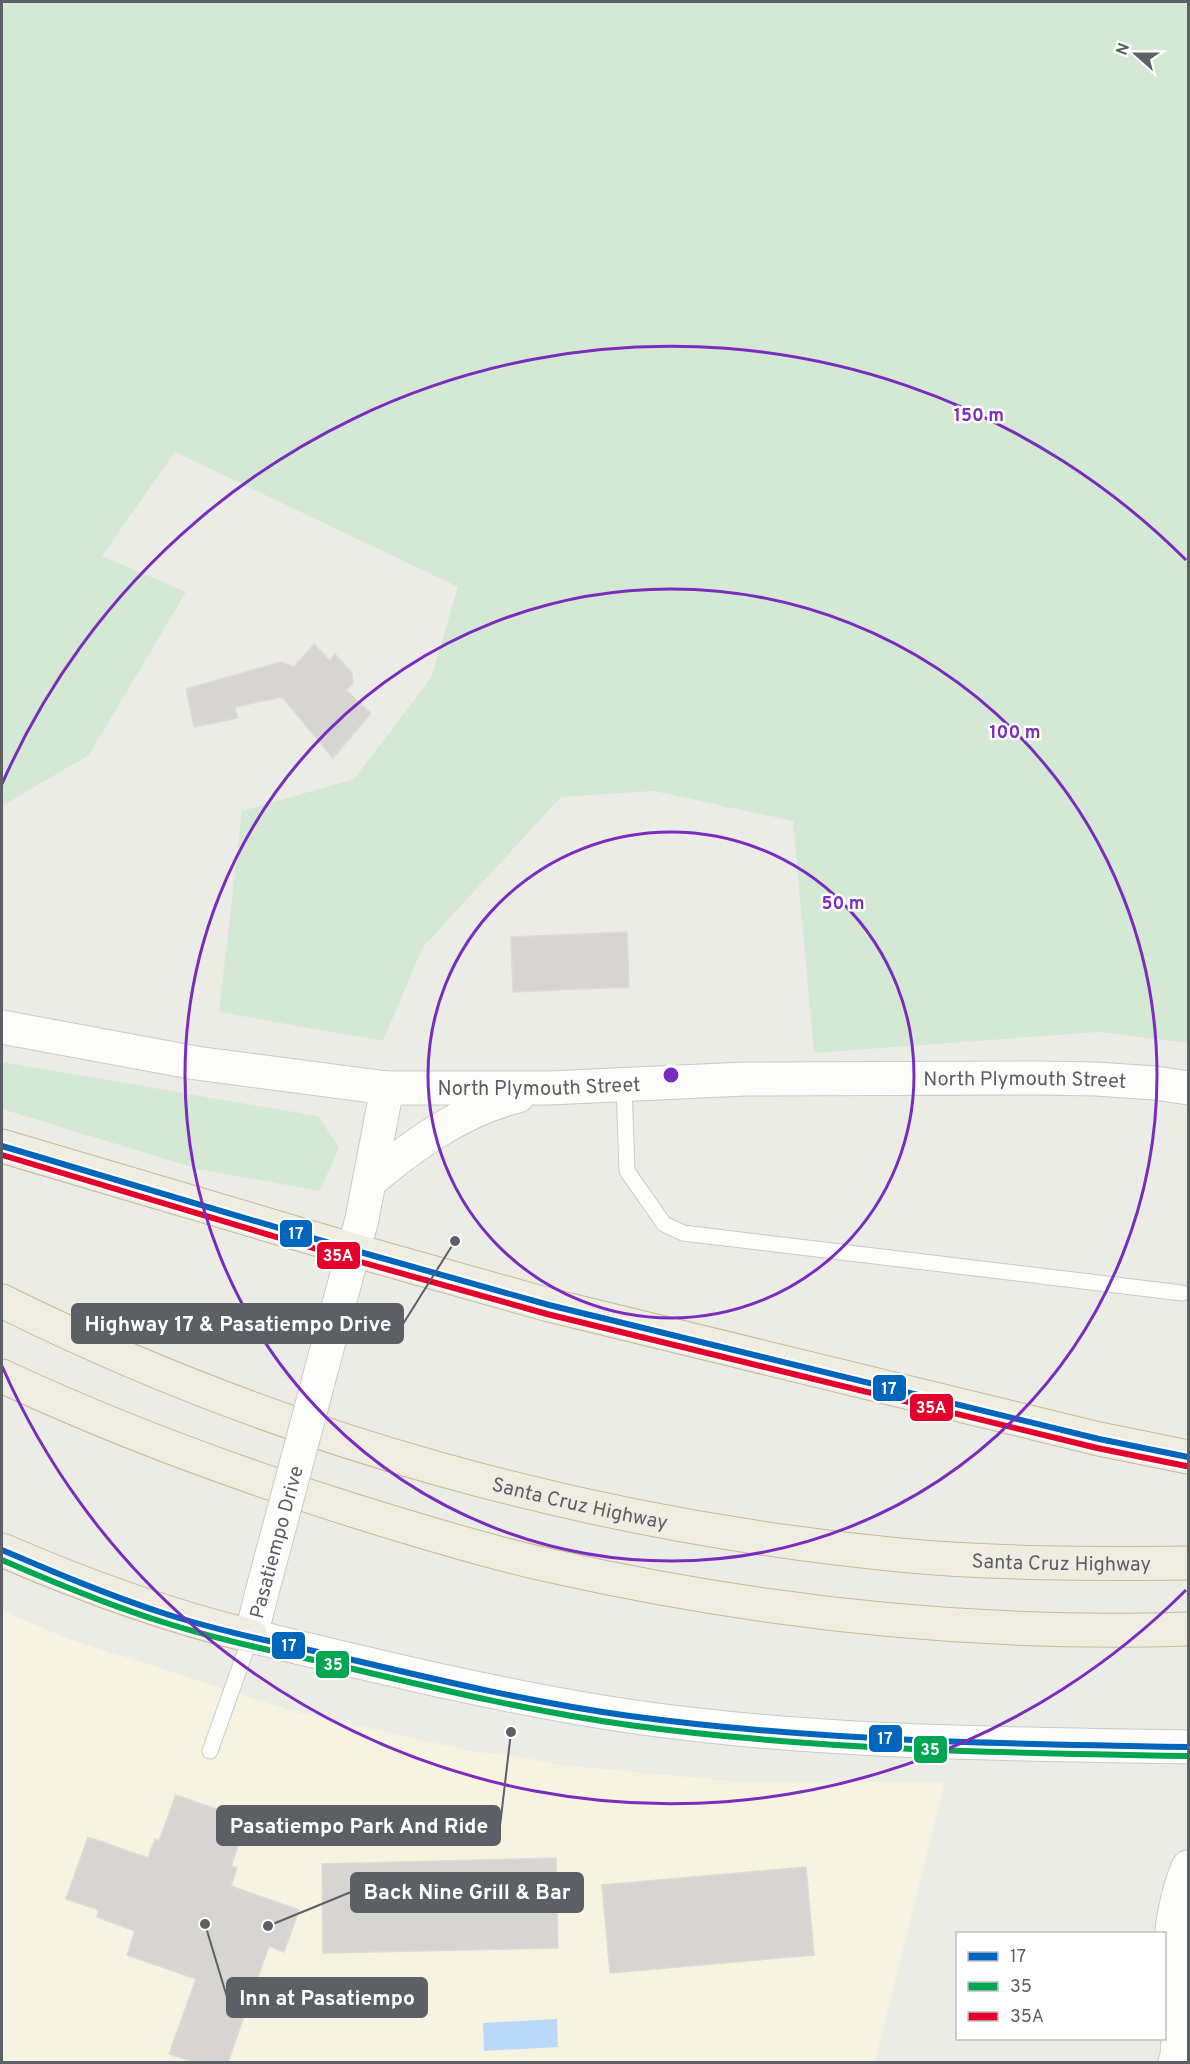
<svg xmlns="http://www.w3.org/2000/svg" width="1190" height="2064" font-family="Overpass,sans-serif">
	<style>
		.commercial { fill: #f6f3e0 }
		.green { fill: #d4e9d4 }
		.water { fill: #bad8f8 }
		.building { fill: #d6d5d2; stroke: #dcdbd6; stroke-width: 1.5 }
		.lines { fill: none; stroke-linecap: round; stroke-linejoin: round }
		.service-casing { stroke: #c9cac9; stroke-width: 17 }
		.tertiary-casing { stroke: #c9cac9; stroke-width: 35 }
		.motorway-casing { stroke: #c4ba93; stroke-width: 35 }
		.service { stroke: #fcfcfb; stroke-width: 15 }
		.tertiary { stroke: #fcfcfb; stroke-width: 33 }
		.motorway { stroke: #efede1; stroke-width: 33 }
		.tertiary-bridge-casing { stroke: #c9cac9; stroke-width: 35; stroke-linecap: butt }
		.tertiary-bridge { stroke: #fcfcfb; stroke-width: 33 }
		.bus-1-casing { stroke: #fff; stroke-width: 10 }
		.bus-2-casing { stroke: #fff; stroke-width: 10 }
		.bus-3-casing { stroke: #fff; stroke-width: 10 }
		.bus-1 { stroke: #0065bd; stroke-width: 6 }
		.bus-2 { stroke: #00a651; stroke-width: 6 }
		.bus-3 { stroke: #e4002b; stroke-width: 6 }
		.ring { fill: none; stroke: #7b2cbf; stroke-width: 3 }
		.labels { text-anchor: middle; stroke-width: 5; stroke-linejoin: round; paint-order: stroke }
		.street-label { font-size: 20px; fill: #5c5f65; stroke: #fff }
		.centre { fill: #7b2cbf; stroke: #fff; stroke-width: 3 }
		.ring-label { font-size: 18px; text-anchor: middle; font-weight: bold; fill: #7b2cbf; stroke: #fff; stroke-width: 5; stroke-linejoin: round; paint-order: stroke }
		.leader { fill: none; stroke: #5c5f65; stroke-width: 2 }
		.callout-dot { fill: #5c5f65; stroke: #fff; stroke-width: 2 }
		.callout { fill: #5c5f65; stroke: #5c5f65; stroke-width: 2 }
		.callout-label { font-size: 21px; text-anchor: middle; font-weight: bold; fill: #fff }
		.line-badge { stroke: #fff; stroke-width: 2 }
		.badge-label { font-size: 16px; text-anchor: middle; font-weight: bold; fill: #fff }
	</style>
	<rect width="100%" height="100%" fill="#ecece7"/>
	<path class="commercial" d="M2,1611L66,1638L292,1711L470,1751L514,1756L561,1765L742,1782H945L875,2062H2Z"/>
	<path class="green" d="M2,2H1188V1043L1099,1032L814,1053L793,821L654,791L561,797L423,947L383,1041L219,1012L242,811L354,779L431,678L458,587L175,452L102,556L186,592L89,755L2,806Z
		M2,1062L318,1116L339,1147L320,1191L198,1169L2,1109Z"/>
	<path class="water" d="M557,2019L558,2047L484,2051L483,2023Z"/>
	<path class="building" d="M314,644L330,661L335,654L352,673L353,683L346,690L371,713L333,758L282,697L235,707L238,718L194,727L186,689L281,662L294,667Z
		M627,932L629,987L513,992L511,937Z
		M176,1795L247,1820L231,1866L237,1868L231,1886L299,1910L284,1952L269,1946L228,2062H194L169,2054L196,1979L127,1955L135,1931L97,1917L99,1910L66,1899L88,1837L148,1858L155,1839L159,1841Z
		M556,1858L558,1948L323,1953L322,1864Z
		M806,1867L814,1955L610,1973L602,1885Z"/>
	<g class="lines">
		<defs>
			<path id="service" d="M624,1085L627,1171L664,1224L683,1233L1182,1293
				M210,1751L251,1636"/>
			<g id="tertiary">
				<path id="s1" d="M2,1027L196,1063L387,1088H549L745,1079L1040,1078L1096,1079L1155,1083L1188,1088"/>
				<path d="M369,1182C413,1145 461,1110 518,1096"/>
				<path d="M332,1330L362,1219L387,1088"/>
				<path d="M262,1592L251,1636C376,1666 501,1697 628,1716C814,1743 1002,1744 1188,1747"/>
				<path d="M1175,2062L1177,2056C1178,2034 1181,2012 1180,1990C1179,1977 1175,1966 1173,1954C1168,1929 1179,1889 1188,1867"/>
			</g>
			<g id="motorway">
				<path d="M2,1146L353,1250L549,1305L1099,1439L1188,1457"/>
				<path id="s2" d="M2,1301C281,1440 589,1525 899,1555C995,1564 1092,1564 1188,1563"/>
				<path d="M2,1376C115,1429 232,1472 352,1510C416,1530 481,1550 547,1565C757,1612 974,1636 1188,1629"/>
				<path d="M2,1550C83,1585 164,1615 251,1636"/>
			</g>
		</defs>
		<use href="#service" class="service-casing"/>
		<use href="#tertiary" class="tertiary-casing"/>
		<use href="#motorway" class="motorway-casing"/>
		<use href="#service" class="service"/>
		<use href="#tertiary" class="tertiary"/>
		<use href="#motorway" class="motorway"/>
		<defs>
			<path id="tertiary-bridge" d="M262,1592L332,1330"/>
		</defs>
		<use href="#tertiary-bridge" class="tertiary-bridge-casing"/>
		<use href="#tertiary-bridge" class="tertiary-bridge"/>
		<defs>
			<path id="bus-1" d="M2,1146L353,1250L549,1305L1099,1439L1188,1457
				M2,1550C56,1573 110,1596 166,1614C226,1633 288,1645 349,1659C442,1681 535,1703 630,1716C815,1741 1002,1744 1188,1747"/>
			<path id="bus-2" d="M2,1560C55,1583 110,1606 166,1623C226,1642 288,1654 349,1668C442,1690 535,1712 629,1725C814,1750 1001,1753 1188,1756"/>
			<path id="bus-3" d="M2,1155L350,1259L547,1314L1097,1448L1186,1466"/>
		</defs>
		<use href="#bus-1" class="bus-1-casing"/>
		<use href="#bus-2" class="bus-2-casing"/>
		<use href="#bus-3" class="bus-3-casing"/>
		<use href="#bus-1" class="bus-1"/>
		<use href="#bus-2" class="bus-2"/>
		<use href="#bus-3" class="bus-3"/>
	</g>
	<g class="ring">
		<circle cx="671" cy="1075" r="243"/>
		<circle cx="671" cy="1075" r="486"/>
		<path d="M1186 1590A729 729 0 0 1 2 1366M2 784A729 729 0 0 1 1186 560"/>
	</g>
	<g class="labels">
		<g class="street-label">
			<text dy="7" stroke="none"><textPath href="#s1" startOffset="1028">North Plymouth Street</textPath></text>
			<text dy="7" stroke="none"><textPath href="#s1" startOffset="542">North Plymouth Street</textPath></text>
			<text dy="7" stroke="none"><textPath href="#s2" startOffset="614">Santa Cruz Highway</textPath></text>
			<text transform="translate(276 1542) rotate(-75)" y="7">Pasatiempo Drive</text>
			<text dy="7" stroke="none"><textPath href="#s2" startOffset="1100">Santa Cruz Highway</textPath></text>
		</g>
	</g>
	<circle cx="671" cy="1075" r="9" class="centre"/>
	<g class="ring-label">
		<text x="979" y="421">150 m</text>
		<text x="1015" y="738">100 m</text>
		<text x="843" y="909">50 m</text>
	</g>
	<path class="leader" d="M455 1241L403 1324M511 1732L500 1826M268 1926L351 1892M205 1924L227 1997"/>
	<g class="callout-dot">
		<circle cx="455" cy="1241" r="6"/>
		<circle cx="511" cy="1732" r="6"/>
		<circle cx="268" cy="1926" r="6"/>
		<circle cx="205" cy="1924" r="6"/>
	</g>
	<g class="callout">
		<rect x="72" y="1304" width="331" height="39" rx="6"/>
		<rect x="217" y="1806" width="283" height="39" rx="6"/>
		<rect x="351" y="1873" width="232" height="39" rx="6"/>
		<rect x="227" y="1978" width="200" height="39" rx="6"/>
	</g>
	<g class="callout-label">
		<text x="238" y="1331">Highway 17 &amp; Pasatiempo Drive</text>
		<text x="359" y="1833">Pasatiempo Park And Ride</text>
		<text x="467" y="1899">Back Nine Grill &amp; Bar</text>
		<text x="327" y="2005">Inn at Pasatiempo</text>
	</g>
	<g class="line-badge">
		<rect x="279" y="1219" width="34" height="29" rx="6" fill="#0065bd"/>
		<rect x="316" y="1241" width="45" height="29" rx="6" fill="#e4002b"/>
		<rect x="872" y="1374" width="35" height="28" rx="6" fill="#0065bd"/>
		<rect x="909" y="1393" width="45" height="29" rx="6" fill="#e4002b"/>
		<rect x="271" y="1631" width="35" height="29" rx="6" fill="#0065bd"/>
		<rect x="315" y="1650" width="35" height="29" rx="6" fill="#00a651"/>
		<rect x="868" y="1724" width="35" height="29" rx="6" fill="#0065bd"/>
		<rect x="913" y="1735" width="35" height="29" rx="6" fill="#00a651"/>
	</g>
	<g class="badge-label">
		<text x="296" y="1239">17</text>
		<text x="338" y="1261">35A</text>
		<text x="889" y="1394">17</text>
		<text x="931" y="1413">35A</text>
		<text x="289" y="1651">17</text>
		<text x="333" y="1670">35</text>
		<text x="885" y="1744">17</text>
		<text x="930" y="1755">35</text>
	</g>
	<rect width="1190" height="2064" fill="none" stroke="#5c5f65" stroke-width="6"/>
	<rect x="956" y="1932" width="210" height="108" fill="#ffffff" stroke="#bebfc1" stroke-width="1.5"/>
	<rect x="968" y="1952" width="30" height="9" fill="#0065bd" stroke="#bebfc1" stroke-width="1.5"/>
	<text x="1010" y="1962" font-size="18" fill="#5c5f65">17</text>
	<rect x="968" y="1982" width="30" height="9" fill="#00a651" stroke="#bebfc1" stroke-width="1.5"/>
	<text x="1010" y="1992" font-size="18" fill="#5c5f65">35</text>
	<rect x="968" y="2012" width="30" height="9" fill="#e4002b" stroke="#bebfc1" stroke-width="1.5"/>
	<text x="1010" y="2022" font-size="18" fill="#5c5f65">35A</text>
	<g transform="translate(1136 54) rotate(291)" stroke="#ffffff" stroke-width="4.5" paint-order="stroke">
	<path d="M0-4.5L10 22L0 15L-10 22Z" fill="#5c5f65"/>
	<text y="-9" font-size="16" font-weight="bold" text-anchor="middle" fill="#5c5f65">N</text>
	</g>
</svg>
